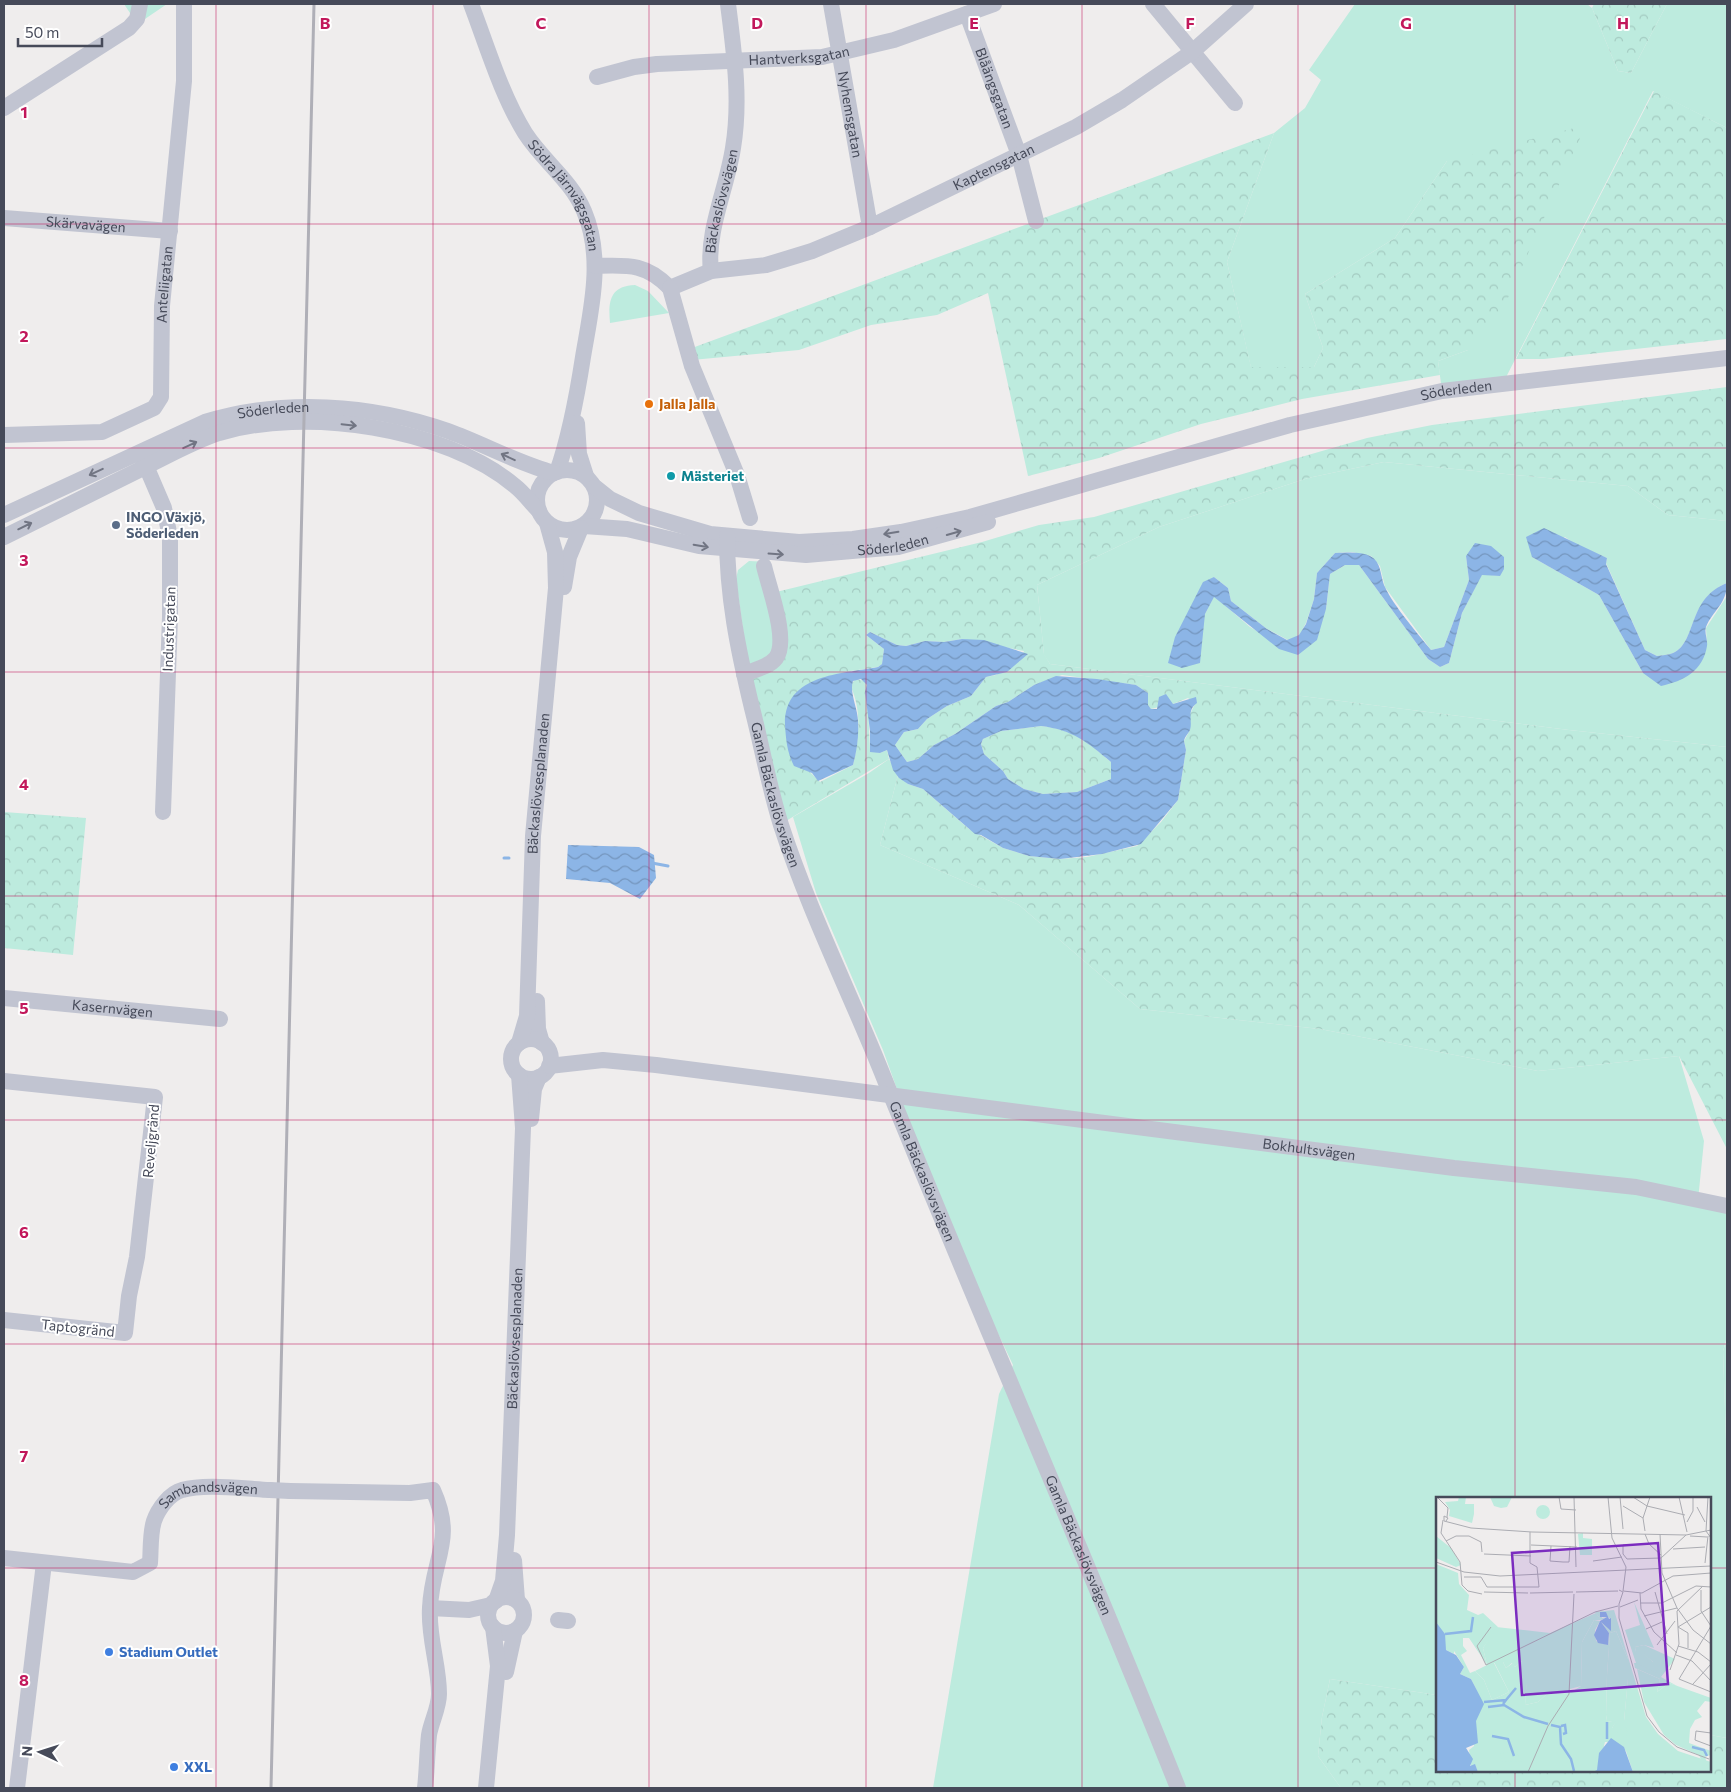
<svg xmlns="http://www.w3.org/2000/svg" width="1731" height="1792" font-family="Commissioner,sans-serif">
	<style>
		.green { fill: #bdebde; fill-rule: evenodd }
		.forest { fill: url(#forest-crowns) }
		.water { fill: url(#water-waves); fill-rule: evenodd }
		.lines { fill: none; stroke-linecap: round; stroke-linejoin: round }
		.stream { stroke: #8cb5e6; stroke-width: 3 }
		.minor { stroke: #c1c4d1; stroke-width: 16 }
		.rail { stroke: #afafb7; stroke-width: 3 }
		.minor-bridge { stroke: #c1c4d1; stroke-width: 16 }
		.oneway { stroke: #717583 }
		.grid { fill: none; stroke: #c2185b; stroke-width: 1; stroke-opacity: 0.55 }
		.food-dot { fill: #e8710a; stroke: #fff; stroke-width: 2 }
		.culture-dot { fill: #0f9aa8; stroke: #fff; stroke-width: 2 }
		.service-dot { fill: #5c6f8a; stroke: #fff; stroke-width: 2 }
		.shop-dot { fill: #3f7fe0; stroke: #fff; stroke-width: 2 }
		.labels { text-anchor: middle; stroke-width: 4; stroke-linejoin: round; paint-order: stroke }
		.street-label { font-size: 14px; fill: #464a59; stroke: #fff }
		.food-label { font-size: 14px; font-weight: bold; fill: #c56008; stroke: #fff; text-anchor: start }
		.culture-label { font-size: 14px; font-weight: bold; fill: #0d838f; stroke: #fff; text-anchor: start }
		.service-label { font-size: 14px; font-weight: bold; fill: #4e5e75; stroke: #fff; text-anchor: start }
		.shop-label { font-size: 14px; font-weight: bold; fill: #366cbe; stroke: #fff; text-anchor: start }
		.inset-river { fill: none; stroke: #8cb5e6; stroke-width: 2.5 }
		.inset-road { fill: none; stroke: #abacb2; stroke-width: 1 }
		.view { fill: #7b2cbf; fill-opacity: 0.15; stroke: #7b2cbf; stroke-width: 2.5 }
		.inset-edge { fill: none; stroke: #464a59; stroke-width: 2.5 }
		.grid-label { font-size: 16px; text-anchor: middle; font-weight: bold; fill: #c2185b; stroke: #fff; stroke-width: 4; stroke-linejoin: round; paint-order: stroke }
	</style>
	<defs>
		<pattern id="forest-crowns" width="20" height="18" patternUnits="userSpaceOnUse" patternTransform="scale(1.25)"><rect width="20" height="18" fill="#bdebde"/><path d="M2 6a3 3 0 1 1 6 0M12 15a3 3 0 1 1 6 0" fill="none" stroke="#a4cbc1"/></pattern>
		<pattern id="water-waves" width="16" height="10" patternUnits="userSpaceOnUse" patternTransform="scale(1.25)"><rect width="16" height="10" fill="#8cb5e6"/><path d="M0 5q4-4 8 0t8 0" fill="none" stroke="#7495bd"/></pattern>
	</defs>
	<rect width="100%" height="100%" fill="#efeded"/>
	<path class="green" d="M124,4H167L142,21L132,16Z
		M1355,4H1587L1592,8L1618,71L1631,73L1667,4H1727V128L1653,91L1502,385L1442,391L1438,361L1468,350L1447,161L1395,238L1305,294L1323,348L1314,367L1251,368L1227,262L1274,133L1305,108L1321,80L1309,70Z
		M635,285L648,291L669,313L610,323C608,301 610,286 635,285Z
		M1384,462L1628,486L1668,515L1727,521V583C1687,599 1697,643 1673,653C1668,655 1662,655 1657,656L1645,650L1606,563L1607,558L1578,546L1565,537L1532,557L1599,595L1643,673L1707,646L1706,628L1727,596V747L1569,730L1050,664L1044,655L1037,585L1159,527L1308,478ZM1352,552L1371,556L1380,566L1385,587L1431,650L1444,647L1469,580L1466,556L1500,576L1482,574L1462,613L1449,663L1440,667L1428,659L1359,565H1345L1330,574L1326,609L1298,655L1250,627L1214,596L1205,614L1214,577L1228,588L1231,601L1267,629L1288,640L1299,636L1306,623L1314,599L1317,573L1335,553Z
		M749,561L769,562L776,655L749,673L736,579L738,570Z
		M889,759L898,775L880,845L1019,905L1140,1009L1320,1029L1538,1071L1679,1056L1704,1141L1698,1200L1727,1206V1337L1723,1351L1727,1470V1738L1710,1735V1498H1437V1695L1330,1679L1322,1717L1318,1756L1341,1788H933L999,1394L1013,1365L976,1287L908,1120L883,1050L816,893L793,817L869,773Z"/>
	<path class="forest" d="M1594,4H1667L1631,73L1618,71L1592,8Z
		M1654,91L1727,128V339L1544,359H1516Z
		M1586,125L1498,320L1468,350L1438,361L1440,375L1302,399L1201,424L1099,458L1028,476L988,293L937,315L871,325L799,350L692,360V348L1274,133L1227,262L1251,367H1314L1323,348L1305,294L1395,238L1447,161Z
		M1727,387V521L1668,515L1628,486L1384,462L1308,478L1159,527L1037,585L1044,654L1050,664L1569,730L1727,747V1149L1679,1056L1538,1071L1320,1029L1140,1009L1019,905L880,845L898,775L908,784L923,789L969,829L1003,848L1029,856L1060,859L1087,857L1137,846L1161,822L1178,800L1186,750L1184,741L1190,730V714L1195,704L1188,698L1173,704L1159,700V707L1151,709L1148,705V693L1136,685L1062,675L1034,685L1008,702L996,706L955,734L934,745L918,759L907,762L895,745L904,732L918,729L927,719L947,706L971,696L986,677L996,675L1020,661L1024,651L962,639L944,642L925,641L906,646L897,645L870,632L866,635L884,649L882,664L878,667L851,671L809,771L820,782L853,765C859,740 862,711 851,687L852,683L856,679L865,681L867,685L870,750L880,753L887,750L889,759L781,824L749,673L776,655L772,593L982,542L1039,525L1094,517L1367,438L1432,425Z
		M1041,726C1075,730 1086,741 1111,762V779L1077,792L1043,794L1024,789L1008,779L1003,771L984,754L981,744L983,739L1001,731Z
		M4,812L86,818L73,955L4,948Z
		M1727,1339V1470L1723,1351Z
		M1330,1679L1437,1695V1771H1710V1735L1727,1738V1788H1341L1318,1756L1322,1717Z"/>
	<path class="water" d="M1544,528L1607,558L1606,564L1645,650L1657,656C1662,655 1668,655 1673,653C1697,643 1687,598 1727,583C1727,604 1713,610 1706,627C1704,633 1708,640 1707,646C1703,671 1684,681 1661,686L1643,673L1599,595L1532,557L1526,537Z
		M1475,543L1491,546L1504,557V569L1500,576L1482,575L1462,613L1449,663L1440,667L1428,659L1359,565H1345L1330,574L1326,609L1317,640L1298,655L1279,649L1214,597L1205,614L1200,663L1182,668L1168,663L1175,637L1203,582L1214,577L1228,588L1231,601L1267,629L1287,640L1299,635L1306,624L1314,599L1317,573L1335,553C1346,553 1360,551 1370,556C1382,562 1380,576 1385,587C1393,605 1418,634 1431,650L1444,647L1469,580L1466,556Z
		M870,632L897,645L906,646L925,641L944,642L962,639L984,640L1028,654L1007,672L986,677L971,696L947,706L927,719L918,729L904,732L895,745L907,762L918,759L934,745L955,734L996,706L1008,702L1034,685L1056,676L1097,679L1136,685L1148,693V705L1151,709H1157L1159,697L1166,694L1173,704L1196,697L1197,703C1186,711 1193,720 1190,730C1188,734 1185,736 1184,741L1186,750L1178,800L1141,844L1102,854L1060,859L1029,856L1003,848L981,835L975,834L923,789L908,784L899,778L893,770L887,750L880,753L870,752V731L865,692L867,685L861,679L853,681C849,692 858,709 858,721C859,736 857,750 853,765L818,781L812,773L794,766C787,752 786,740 785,725C784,674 841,674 878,667L882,664L884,649L866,635ZM1041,726C1073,730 1087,742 1111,762V779L1077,792L1043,794L1024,789L1008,779L1003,771L984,754L981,744L983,739L1001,731Z
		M568,845L639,847L654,855L656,878L640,899L610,883L566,879Z"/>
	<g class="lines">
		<path class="stream" d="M504,858H509
			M652,863L668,866"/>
		<g class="minor">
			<path id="s1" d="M471,4C487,46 501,94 525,133C543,161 571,180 584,211C604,258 591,309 583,357C577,396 570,435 557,472"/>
			<path id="s2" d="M831,4L870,227"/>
			<path d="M1153,4L1235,103"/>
			<path id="s3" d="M967,14L1019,155L1036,221"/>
			<path id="s4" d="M597,77L634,67L657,64L822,57L894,40L994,4"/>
			<path d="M4,108L129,28L137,19L140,4"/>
			<path id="s5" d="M4,218L170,231"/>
			<path d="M595,266C628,265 646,263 670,288"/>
			<path id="s6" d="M711,271C706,232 727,188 733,148C741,100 734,52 728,4"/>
			<path id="s7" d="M670,288L711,271L766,265L812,251L870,227L1076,127L1122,100L1192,52L1246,4"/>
			<path d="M670,288L692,366L737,475L750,518"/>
			<path d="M577,423L579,454L586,476"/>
			<path id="s8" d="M4,435L102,432L154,408L161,397L162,306L184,81V4"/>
			<path d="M143,459L164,508L170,537V617L163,812"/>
			<circle cx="567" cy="500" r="30"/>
			<path id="s9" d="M595,487L610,499L639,513L710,534L799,542L853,539L901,532L970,517L1290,425L1442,391L1727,358"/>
			<path id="s10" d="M4,515L205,422C283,398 371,404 448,431C484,444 517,463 554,473"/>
			<path id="s11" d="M584,526L627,529L699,546L806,555L898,547L988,522"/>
			<path id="s12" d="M727,536C727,596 738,650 752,708C762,747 769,787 781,825C808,908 847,987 880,1068C977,1309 1082,1547 1178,1788"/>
			<path d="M4,537C50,514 97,491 143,468C168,456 192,442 219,433C305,407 445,427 515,486C524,493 531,503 539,511"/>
			<path d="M564,587L569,557L581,528"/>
			<path d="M744,674C754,670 769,667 776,658C789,640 769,588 764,566"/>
			<path id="s13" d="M4,998L220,1019"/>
			<path d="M537,1001L538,1029L542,1043"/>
			<circle cx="531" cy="1059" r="20"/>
			<path id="s14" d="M519,1043L527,1016L533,836L556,588L555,552L547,523"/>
			<path id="s15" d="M549,1066L603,1060L656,1065L1454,1168L1636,1187L1727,1206"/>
			<path d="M4,1081L155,1097L137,1257L129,1296L125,1333L4,1320"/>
			<path d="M531,1119L534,1089L539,1077"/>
			<path d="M290,1491L410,1493L433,1490C456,1541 432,1558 430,1608C428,1637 439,1665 439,1694C439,1708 431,1722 429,1735C427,1753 427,1771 425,1788"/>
			<path id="s16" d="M4,1558L133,1572L150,1563C151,1550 150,1533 154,1521C158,1509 170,1493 182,1490C206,1483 244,1489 270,1490"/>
			<path d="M514,1560L517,1600"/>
			<circle cx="506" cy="1615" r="18"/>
			<path id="s17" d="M496,1601L503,1581L507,1535L523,1128L519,1075"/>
			<path d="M430,1608L469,1610L491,1605"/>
			<path d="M558,1620L568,1621"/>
			<path d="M506,1672L515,1631"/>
			<path d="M17,1788L44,1563"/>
			<path d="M486,1788L498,1666L493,1627"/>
		</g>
		<path class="rail" d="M271,1788L314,4"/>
		<path class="minor-bridge" d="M270,1490L290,1491"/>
	</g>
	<defs><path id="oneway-shaft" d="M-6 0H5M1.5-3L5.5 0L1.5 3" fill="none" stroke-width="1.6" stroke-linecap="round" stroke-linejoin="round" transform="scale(1.25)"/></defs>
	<g class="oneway">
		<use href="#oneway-shaft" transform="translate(349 425) rotate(6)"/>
		<use href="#oneway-shaft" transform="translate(190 445) rotate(-25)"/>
		<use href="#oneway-shaft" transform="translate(508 457) rotate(-155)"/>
		<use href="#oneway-shaft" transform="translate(96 472) rotate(155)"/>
		<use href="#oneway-shaft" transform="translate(25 526) rotate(-26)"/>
		<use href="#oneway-shaft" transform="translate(891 533) rotate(171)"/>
		<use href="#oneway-shaft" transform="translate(954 533) rotate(-16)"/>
		<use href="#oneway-shaft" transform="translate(701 546) rotate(10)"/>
		<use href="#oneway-shaft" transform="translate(776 554) rotate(4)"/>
	</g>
	<path class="grid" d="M216,4V1788M433,4V1788M649,4V1788M866,4V1788M1082,4V1788M1298,4V1788M1515,4V1498M4,224H1727M4,448H1727M4,672H1727M4,896H1727M4,1120H1727M4,1344H1727M4,1568H1437M1710,1568H1727M1515,1771V1788"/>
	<circle class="food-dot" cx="649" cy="404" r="5"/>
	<circle class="culture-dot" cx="671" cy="476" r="5"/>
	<circle class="service-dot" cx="116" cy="525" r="5"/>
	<g class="shop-dot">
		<circle cx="109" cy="1652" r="5"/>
		<circle cx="174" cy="1767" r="5"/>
	</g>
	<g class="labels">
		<g class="street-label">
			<text dy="5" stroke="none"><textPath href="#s4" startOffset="204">Hantverksgatan</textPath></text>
			<text dy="5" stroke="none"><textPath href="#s3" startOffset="79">Blåängsgatan</textPath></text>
			<text dy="5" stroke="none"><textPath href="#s2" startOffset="112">Nyhemsgatan</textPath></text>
			<text dy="5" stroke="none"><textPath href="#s7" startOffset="348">Kaptensgatan</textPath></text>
			<text dy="5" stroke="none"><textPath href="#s1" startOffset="215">Södra Järnvägsgatan</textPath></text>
			<text dy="5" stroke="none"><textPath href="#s6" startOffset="71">Bäckaslövsvägen</textPath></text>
			<text dy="5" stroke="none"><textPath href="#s5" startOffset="82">Skärvavägen</textPath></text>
			<text dy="5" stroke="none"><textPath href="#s8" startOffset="281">Anteliigatan</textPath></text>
			<text dy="5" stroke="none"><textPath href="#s9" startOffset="891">Söderleden</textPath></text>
			<text dy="5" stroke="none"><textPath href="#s10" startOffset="291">Söderleden</textPath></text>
			<text dy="5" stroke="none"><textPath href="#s11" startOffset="312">Söderleden</textPath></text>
			<text transform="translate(169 629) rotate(-88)" y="5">Industrigatan</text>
			<text dy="5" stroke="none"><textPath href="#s14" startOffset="261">Bäckaslövsesplanaden</textPath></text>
			<text dy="5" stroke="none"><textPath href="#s12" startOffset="264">Gamla Bäckaslövsvägen</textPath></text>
			<text dy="5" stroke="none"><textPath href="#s13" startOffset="109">Kasernvägen</textPath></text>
			<text transform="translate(151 1141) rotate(-85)" y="5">Reveljgränd</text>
			<text dy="5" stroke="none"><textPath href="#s15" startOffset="766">Bokhultsvägen</textPath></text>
			<text dy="5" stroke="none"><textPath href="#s12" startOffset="669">Gamla Bäckaslövsvägen</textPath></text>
			<text transform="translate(78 1328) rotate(6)" y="5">Taptogränd</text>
			<text dy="5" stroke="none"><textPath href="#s17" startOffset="264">Bäckaslövsesplanaden</textPath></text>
			<text dy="5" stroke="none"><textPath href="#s16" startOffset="259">Sambandsvägen</textPath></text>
			<text dy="5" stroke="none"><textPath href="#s12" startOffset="1074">Gamla Bäckaslövsvägen</textPath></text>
		</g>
		<g class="food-label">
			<text x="659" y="409">Jalla Jalla</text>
		</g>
		<g class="culture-label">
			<text x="681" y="481">Mästeriet</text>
		</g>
		<g class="service-label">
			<text x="126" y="522">INGO Växjö,<tspan x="126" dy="16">Söderleden</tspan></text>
		</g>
		<g class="shop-label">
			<text x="119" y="1657">Stadium Outlet</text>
			<text x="184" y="1772">XXL</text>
		</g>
	</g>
	<g transform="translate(1436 1497)">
		<rect width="275" height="275" fill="#efeded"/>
		<path d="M54,0H76L71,10L65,11L58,9ZM22,7H38V17H22ZM100 15a7 7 0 1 1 14 0a7 7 0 1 1-14 0ZM160,116L165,123H158L146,145L145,189L134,192L133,197L112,196L102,205L89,208L92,165L86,164L79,170L76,166L70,171L67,165L58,166L73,195L56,203L48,183L39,174L51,168L47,151L60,130L114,136ZM180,134L192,162V182L188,224L180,225L176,231V225L171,224L170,218L171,178L174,136ZM208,148L239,162L225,180L241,189L233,186L221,195L224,182L199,171L198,166L217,165L205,155L200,156L199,150Z" fill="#bdebde"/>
		<path d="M23,0H30L29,7L22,8V17H38L36,26L13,19L14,13L9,5L22,4ZM147,36V41L156,42V58H144L142,37ZM0,39L15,51L25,68L20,70L0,61ZM0,67L22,76L23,87L33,98L31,113L42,118L47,116L62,130L47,151L51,168L33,141H27V149L31,154L25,158L34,176L39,174L48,183L56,203L73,195L58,165L65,161L70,171L77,166L79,170L86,164H93L89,208L102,205L112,196L132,197L145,189L146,145L158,123L164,124L159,133L160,144L172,148L173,136L165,125L173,132L175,122L164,115L166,121L172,120L165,123L159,115L178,113L210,220L222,237L242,254L275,265V275H197L190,254L180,245H169L161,274L157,275H42L39,268L35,270L33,253L38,249L41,194L35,182L24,177L28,170L0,125ZM180,134L192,162V182L188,224H180L176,231V225L171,224L170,218L171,178L174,136ZM198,105L218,151L208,148L199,150L200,155L205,154L217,165L221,176L200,166L189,133L204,128ZM201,172L224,182L221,195L233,186L275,201V205L269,204L261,214L266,220L259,223L254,232L253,246L275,254V258L267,260L240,248L228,238L208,205Z" fill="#bdebde" fill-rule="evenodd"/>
		<path d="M0,120L6,128H29L35,132L18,148V157L10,153ZM40,191L55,208L45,231V245L42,246L40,224L48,208ZM181,230L185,233L189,230L192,235L184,248L175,241L176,237H185L180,234ZM167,237L168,250L163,256L161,274L132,275L147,267H158ZM260,253L269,258L272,275H244L248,269V257L265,262ZM75,254L79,256L88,264L67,265L64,257Z" fill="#bdebde"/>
		<path d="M164,115H170L173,122L175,121V134L165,125L173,136L172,148L162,146L158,138L164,124L171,120H164ZM0,125L9,137L10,153L20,158L28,170L24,177L35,182L48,207L40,224L42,246L30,251L37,262L34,269L39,267L42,275H0ZM175,241L188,250L197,275H157L161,273L163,256Z" fill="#8cb5e6"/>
		<path class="inset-river" d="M9,137L35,134L37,120M70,203L80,191M48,205L70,203L67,207M52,210L68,208L88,220L112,227M171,225V242M115,228L124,230L125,247L135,262L138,274M125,229L129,228L130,236L127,237M56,239L72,242L78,259M256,250L268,253L271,259"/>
		<path class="inset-road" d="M1,0L12,11L11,20M123,0L125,12L140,13M138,0L140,70M172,0L176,41L190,70L187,94M184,0L187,32M197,0L211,9L249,18M233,0H251M243,0L251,35M272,0L270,34L275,41M187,9L207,21L209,34M261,10L269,25M207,21L214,0M7,23L5,36L24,65L26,88L32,94L46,97M10,24L12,21L8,19V24L35,31L96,35L250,38L275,33M251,25L257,14V0M209,37L213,47L225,58M224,37L226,76L241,111L257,133L275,147M254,39L271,40M10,44L20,39H33L45,45L46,55M213,47L187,48V57L191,62L225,61M95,48L141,50M115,49L114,64L127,65H133L134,49M237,52L269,50M48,57L95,59M225,61L250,38M157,64L186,60M0,65L28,75L64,79L275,69M269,66L272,39M28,80H45L51,90H103L101,70L94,66V35M183,93L187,95L183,107V121L211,219L223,235L241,250L273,262M265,93V114L275,129L243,182L275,195M187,94L206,96L237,79L275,76M48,95L92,96M140,95L182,94M219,95L231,137M94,96L137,95M204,96L205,112L218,135L241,156M204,106H226L260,89L275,90M184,110L202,103M208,119L241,111M55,130L41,149L50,168L159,115L182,109M242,130L275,110M242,130L252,136V151M210,132L226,125M221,148L239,124M242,149L262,155L275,165M240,158L256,164L275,184M234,173L243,147L241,114L267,89M257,187L275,167M275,236L260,234L259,243L275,249M92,275L112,229L133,197L138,97"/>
		<path class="view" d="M222,46L232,187L86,198L76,56Z"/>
		<rect width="275" height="275" class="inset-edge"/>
	</g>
	<g class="grid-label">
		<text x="325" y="29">B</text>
		<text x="541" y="29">C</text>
		<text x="757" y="29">D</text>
		<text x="974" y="29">E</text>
		<text x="1190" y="29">F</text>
		<text x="1406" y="29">G</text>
		<text x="1623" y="29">H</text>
		<text x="24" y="118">1</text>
		<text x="24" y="342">2</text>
		<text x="24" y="566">3</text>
		<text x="24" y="790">4</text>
		<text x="24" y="1014">5</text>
		<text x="24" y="1238">6</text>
		<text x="24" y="1462">7</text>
		<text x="24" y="1686">8</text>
	</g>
	<rect width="1731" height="1792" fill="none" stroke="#464a59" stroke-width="10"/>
	<g transform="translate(40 1752) rotate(274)" stroke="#ffffff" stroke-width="4" paint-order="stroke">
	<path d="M0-4L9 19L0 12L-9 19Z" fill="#464a59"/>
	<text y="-8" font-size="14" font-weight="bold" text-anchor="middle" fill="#464a59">N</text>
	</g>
	<path d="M18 38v8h84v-8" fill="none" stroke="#464a59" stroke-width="2.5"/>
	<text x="25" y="38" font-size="15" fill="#464a59" stroke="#ffffff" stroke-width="4" paint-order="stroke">50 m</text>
</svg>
